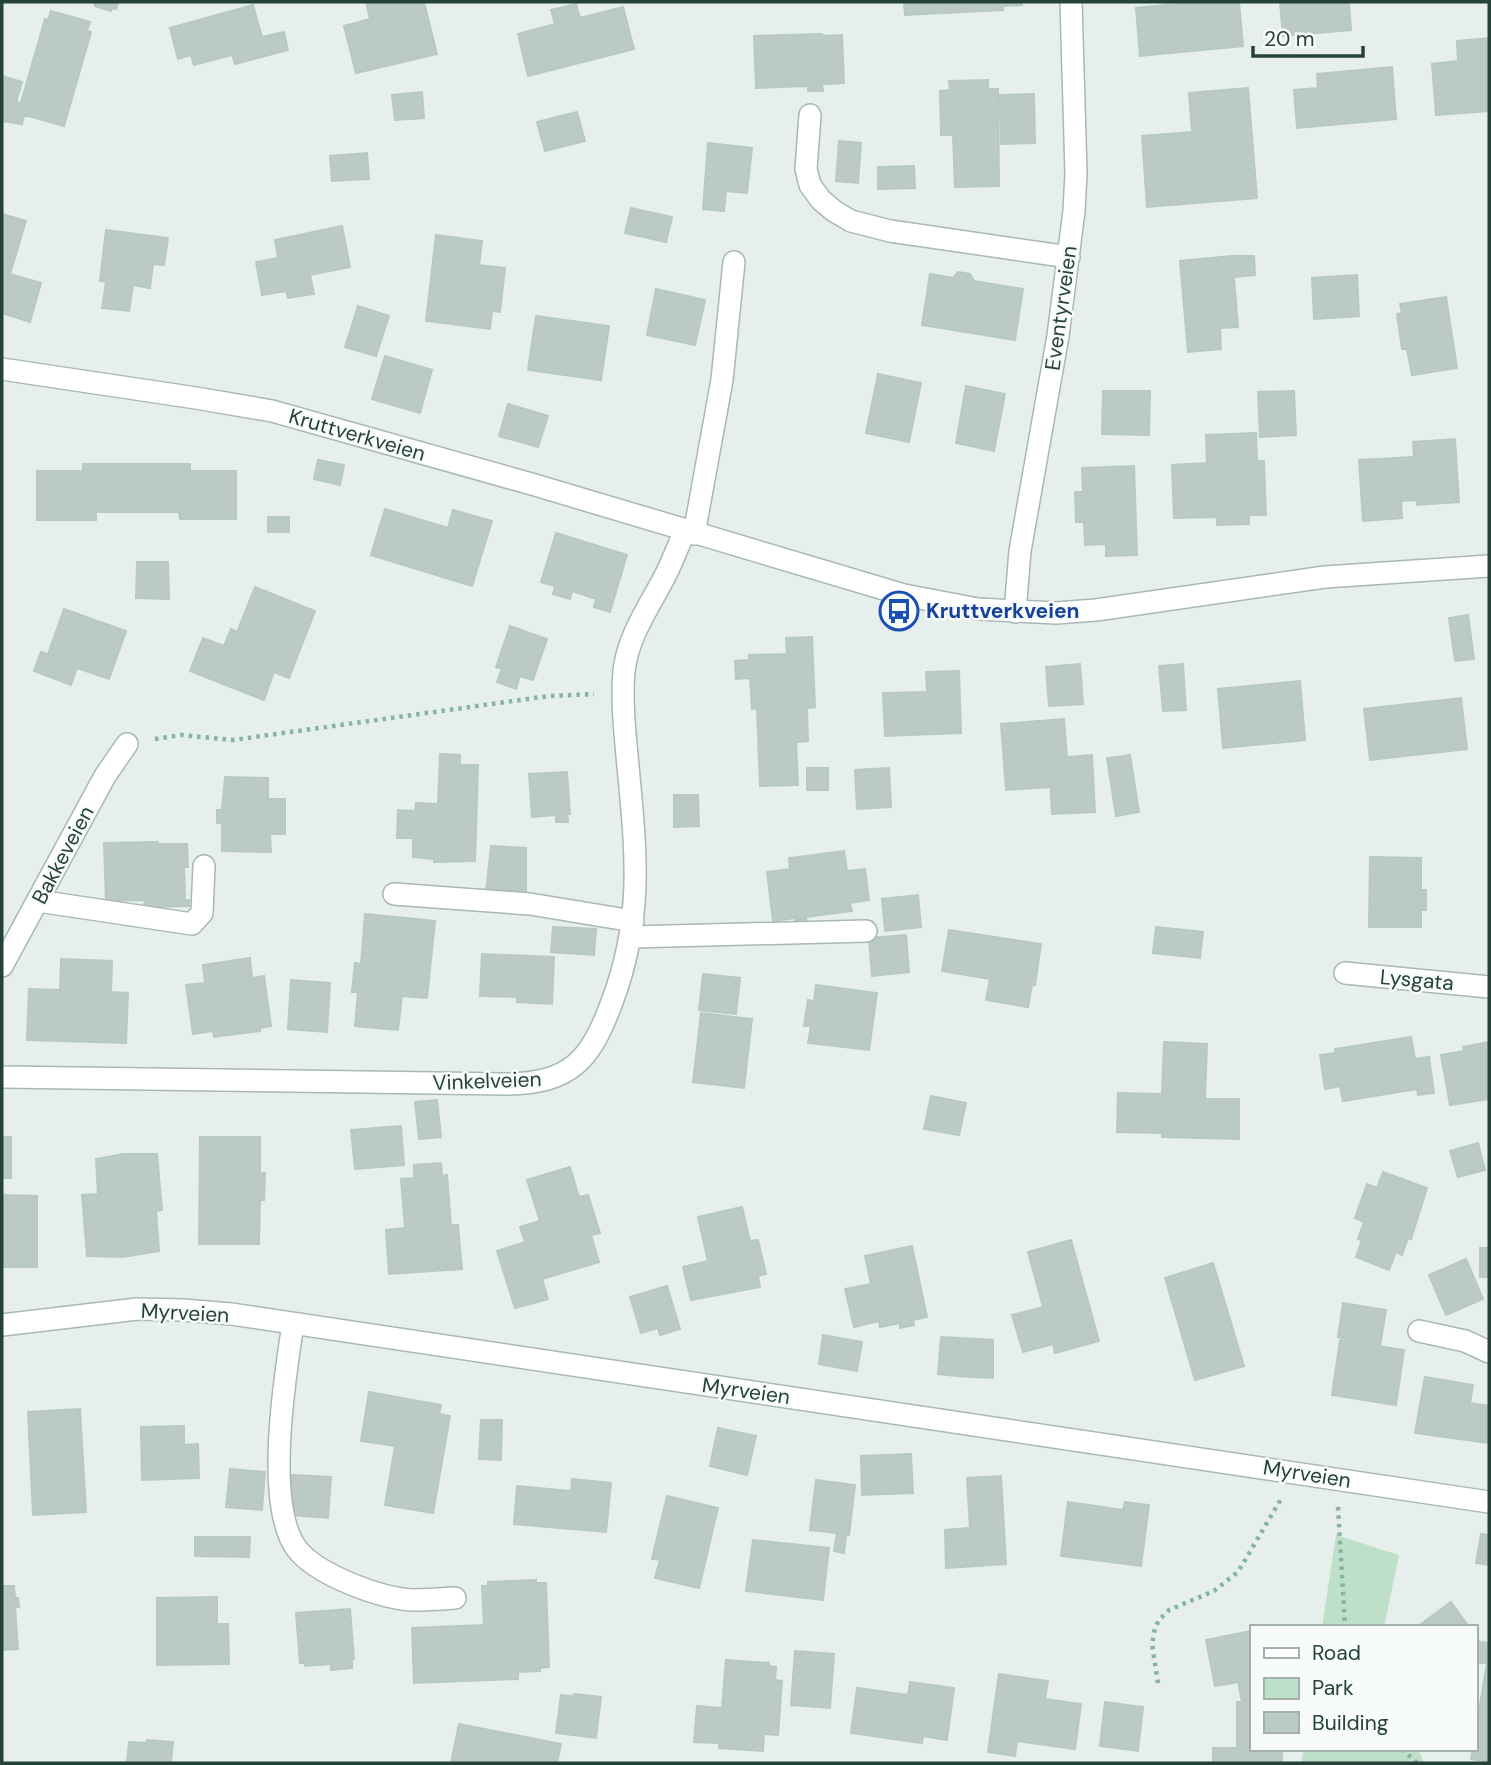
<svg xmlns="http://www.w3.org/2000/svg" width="1491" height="1765" font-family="'DM Sans',sans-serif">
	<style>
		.green { fill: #bfe0c8 }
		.building { fill: #bbcac4; stroke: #b8c9c2; stroke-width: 2 }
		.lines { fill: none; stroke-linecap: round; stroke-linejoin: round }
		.minor-casing { stroke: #a8b8b2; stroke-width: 24 }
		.path { stroke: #86b3a5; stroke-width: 4.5; stroke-dasharray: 3.5 5; stroke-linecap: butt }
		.minor { stroke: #fff; stroke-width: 21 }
		.labels { text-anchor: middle; stroke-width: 5; stroke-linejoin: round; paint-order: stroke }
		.street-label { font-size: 21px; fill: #24423a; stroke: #f7fbf9 }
		.transit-label { font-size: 21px; font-weight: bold; fill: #164399; stroke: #f7fbf9; text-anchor: start }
	</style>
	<rect width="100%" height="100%" fill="#e6efeb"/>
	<path class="green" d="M1336,1535L1399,1555L1384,1627H1322Z
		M1304,1749H1418L1424,1763H1301Z"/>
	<path class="building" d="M90,2H118L116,9L112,8L111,11L95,6V3Z
		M366,2H424L437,54L356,73L344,26L370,19Z
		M904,2H1022V5L1003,6V10L905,15Z
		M1197,2H1239L1243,46L1140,56L1136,8Z
		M1280,2H1349L1351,30L1283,36Z
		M576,4L580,18L623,7L634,49L528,76L518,34L555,24L551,10Z
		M253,5L262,37L284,32L288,50L235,64L232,55L194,65L191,55L178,59L170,28Z
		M51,11L90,22L87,31L91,32L64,126L18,113L45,19L48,20Z
		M822,34L823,36L842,35L844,83L825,84L822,85L823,91H808V86L756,88L754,36Z
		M1489,38V111L1436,115L1432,64L1458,61L1457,41Z
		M1392,67L1396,119L1297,128L1294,90L1318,88L1317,74Z
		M2,76L22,82L16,102L21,103L18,113L24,115L22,124L2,121Z
		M988,80V89H998L999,186L955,187L953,135H941L940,91L950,90L949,81Z
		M1248,88L1257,198L1147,207L1142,136L1192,132L1189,93Z
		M422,92L424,118L395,120L392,95Z
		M1034,94L1035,143L1001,144L1000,95Z
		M577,112L585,141L545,151L537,122Z
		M839,141L861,143L858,183L836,181Z
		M708,143L752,148L747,193L726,191L724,211L703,209Z
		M367,153L369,179L332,181L330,156Z
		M914,166L915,188L878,189V167Z
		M631,208L672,217L666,242L625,233Z
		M2,214L26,221L10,274L41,283L30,322L2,313Z
		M342,226L350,267L310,275L314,294L288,298L286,291L262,295L256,262L278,258L275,240Z
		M106,230L168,238L164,265L153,264L150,288L133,285L129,311L102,308L106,282L100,281Z
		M436,235L482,241L479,265L505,268L500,312L492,311L490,329L426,321Z
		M1232,256H1254L1255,275L1234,277L1238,327L1220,328L1221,349L1188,352L1180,261Z
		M958,272L970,274L974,281L1023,289L1015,340L922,325L930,274L953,278Z
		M1357,275L1359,316L1314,319L1312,278Z
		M656,289L705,300L695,345L647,335Z
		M1446,297L1457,368L1412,375L1407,349H1402L1397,314L1402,313L1400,304Z
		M358,306L389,316L376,356L345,347Z
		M536,316L609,326L601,380L528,370Z
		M385,356L432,370L420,413L372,399Z
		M878,374L921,383L909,442L866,433Z
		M966,386L1005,394L994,451L956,443Z
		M1103,391H1150L1149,435L1102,434Z
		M1294,391L1296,435L1260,437L1258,392Z
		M508,404L548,416L538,447L499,436Z
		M1256,433L1257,461H1264L1266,515H1249V524L1217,525V517L1174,518L1172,465L1207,463L1206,435Z
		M1455,439L1459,502L1417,505V500L1401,501L1402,518L1363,521L1359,460L1414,457L1413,442Z
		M318,460L344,465L340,485L314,479Z
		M83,464H137V512H96V520H37V471H83Z
		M137,464H190V471H236V519H180L179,512H137Z
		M1134,466L1137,555L1106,556V544L1085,545L1084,522H1076L1075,492H1083L1082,468Z
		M385,509L448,528L453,510L492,521L472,586L371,555Z
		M268,517H289V532H268Z
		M556,533L627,555L610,612L594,607L596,599L572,591L570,599L553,594L555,586L541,582Z
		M137,562H168L169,599L136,598Z
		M255,587L315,611L289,678L274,672L264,700L190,671L203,638L224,646L231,629L237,632Z
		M64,609L126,631L109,679L77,668L71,685L34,671L41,652L48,654Z
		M1468,615L1474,659L1455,661L1449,618Z
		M510,626L547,639L533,680L520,676L516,689L497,682L502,669L496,667Z
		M812,637L815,707L807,708L808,741L796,742L798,785L760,786L757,708L752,709L750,678L736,679L735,661L749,660V655L787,654L786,638Z
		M1080,664L1083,704L1049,706L1046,667Z
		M1183,664L1186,710L1163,711L1159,666Z
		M959,671L961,733L885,736L883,693L927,692L926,672Z
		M1300,681L1305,740L1223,748L1218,689Z
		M1461,698L1467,749L1370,760L1364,709Z
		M1064,719L1067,757L1049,761L1051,787L1006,790L1001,724Z
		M440,754L460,755V765H478L475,861L434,862V859L413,857V838H397L398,810L415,811L416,803L438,804Z
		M1092,755L1095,812L1052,814L1049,761H1055L1056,758Z
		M1130,755L1139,812L1116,816L1107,758Z
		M807,768H828V790H807Z
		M889,768L891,807L857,809L855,770Z
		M567,772L570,814H567L568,822H556V815L532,817L529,774Z
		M225,777L268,778V799H285V834H270L271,852L222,851V823H217V810H222Z
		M674,795H698L699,826L674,827Z
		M158,842V844H187L188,867H184L185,900H189V906L144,907L145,900L106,901L104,843Z
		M491,846L526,848V894L486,892Z
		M844,851L847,871L865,869L869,900L850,903L852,911L806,917L807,924L796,925L795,918L773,921L767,872L790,869L789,858Z
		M1370,857L1421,858V890H1426V910H1421V927H1369Z
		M918,895L921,927L885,931L882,899Z
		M365,914L435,921L427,998L402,996L398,1030L355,1026L358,992H352L355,963L361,964Z
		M553,927L596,929L594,955L551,952Z
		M1156,927L1203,932L1200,958L1153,953Z
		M949,930L1041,944L1035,985H1032L1028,1007L986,1000L990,979L942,971Z
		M906,935L909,972L872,976L869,938Z
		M482,954L554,957L552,1004L517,1002V997L480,996Z
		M250,958L252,978L264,976L271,1026L260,1028V1031L214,1037L213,1031L193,1034L186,985L205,983L203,965Z
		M61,959L112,961L111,992L128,993L126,1043L27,1040L29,989L60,990Z
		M703,974L740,978L736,1014L699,1010Z
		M291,980L330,983L327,1032L288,1029Z
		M816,985L877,993L869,1050L808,1043L811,1026H804L808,1000L814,1001Z
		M701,1013L752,1019L744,1088L693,1082Z
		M1411,1037L1415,1059L1429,1057L1434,1093L1418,1095L1417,1089L1343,1101L1340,1086L1325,1089L1320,1055L1335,1053V1049Z
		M1164,1042L1207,1044L1205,1099H1239V1139L1162,1137V1133L1117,1132L1118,1093L1162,1094Z
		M1489,1042V1099L1450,1105L1441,1055L1464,1051L1463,1047Z
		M931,1096L966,1103L959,1135L924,1129Z
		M437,1100L441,1137L419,1139L415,1102Z
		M401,1126L404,1165L355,1169L351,1130Z
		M2,1137H11V1178H2Z
		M200,1137H260V1173H265L264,1200H260L259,1244H199Z
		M1478,1143L1485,1170L1458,1177L1450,1151Z
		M123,1154H157L162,1210L156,1211L159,1251L123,1257L87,1256L82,1195L98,1194L96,1159Z
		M441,1163L442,1176L447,1175L451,1225H458L462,1269L389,1274L386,1230L405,1228L401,1179L414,1178V1165Z
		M570,1167L579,1197L588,1195L600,1233L591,1235L599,1262L542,1279L548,1299L515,1308L497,1251L525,1242L520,1227L540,1221L527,1180Z
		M1383,1172L1427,1188L1411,1239L1408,1238L1402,1255L1396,1252L1389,1270L1356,1257L1362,1240L1358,1239L1364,1222L1355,1218L1367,1184L1377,1188Z
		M2,1195L37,1196V1267H2Z
		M742,1207L750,1241L758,1240L766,1274L758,1276L760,1287L691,1300L683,1267L708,1261L698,1217Z
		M1071,1240L1099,1341L1055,1353L1053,1344L1023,1352L1012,1315L1043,1307L1028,1252Z
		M912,1246L927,1317L913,1320L914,1325L900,1328V1323L880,1327L879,1321L854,1327L845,1289L871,1284L865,1256Z
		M1480,1248H1489V1277H1480Z
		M1466,1259L1483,1299L1446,1315L1429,1275Z
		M1213,1263L1244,1366L1195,1380L1165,1278Z
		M667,1286L680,1329L660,1335L658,1328L641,1333L630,1297Z
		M1343,1303L1386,1310L1380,1346L1338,1337Z
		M823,1335L862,1342L857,1371L819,1364Z
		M941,1337L959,1338L956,1376L938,1374Z
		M959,1338L993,1340V1378L956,1376Z
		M1340,1340L1404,1350L1396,1405L1332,1395Z
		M1425,1377L1473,1385L1470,1403L1489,1406V1443L1415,1433Z
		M369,1392L441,1405L439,1414L395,1446L361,1441Z
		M80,1409L86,1512L33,1515L28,1412Z
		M439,1414L450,1416L433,1513L385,1505L395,1446Z
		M481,1420H502L501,1460L479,1459Z
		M184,1426V1445L198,1444L199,1478L142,1480L141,1427Z
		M718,1428L756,1436L747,1475L710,1466Z
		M911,1454L913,1493L862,1495L861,1456Z
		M230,1469L265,1472L262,1510L226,1507Z
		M292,1475L331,1477L328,1518L290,1515Z
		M1001,1476L1006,1564L946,1568L945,1530L970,1528L967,1478Z
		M572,1479L611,1483L606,1532L514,1524L517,1486L571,1491Z
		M816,1480L855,1485L849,1535H846L844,1553L834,1551L837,1533L810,1530Z
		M667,1496L718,1508L699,1588L655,1578L660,1560L652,1559Z
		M1068,1502L1123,1510L1125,1502L1149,1505L1141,1566L1061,1556Z
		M1481,1534L1489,1535V1565L1476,1563Z
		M195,1537H250L249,1557L195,1556Z
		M753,1540L829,1548L823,1600L746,1591Z
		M536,1580V1583H546L549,1667L540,1668V1671L518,1672V1679L414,1683L412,1628L484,1625L482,1586H488V1582Z
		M2,1586H14L15,1598H18L19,1607H15L18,1649L2,1650Z
		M217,1597V1624H228L229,1664L157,1665V1598Z
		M1451,1602L1469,1627H1417Z
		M350,1609L354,1659H352V1668L331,1670V1664L305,1666V1663H300L296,1613Z
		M1251,1631V1702H1242L1238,1682L1215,1686L1206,1640Z
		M1475,1635L1480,1642L1489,1643V1762L1471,1759L1473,1749H1475V1735L1487,1663H1475Z
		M795,1651L834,1654L830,1708L791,1705Z
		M726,1660L769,1663V1666L776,1667L775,1680L782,1681L778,1735L764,1734L763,1751L719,1748V1743L694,1742L697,1706L722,1708Z
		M999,1674L1048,1681L1045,1699L1081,1704L1075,1749L1017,1741L1015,1756L988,1752Z
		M910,1682L954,1688L947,1740L923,1736L922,1743L851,1733L857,1688L908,1695Z
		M574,1694L601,1697L596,1738L556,1733L561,1695L573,1696Z
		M1105,1702L1143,1707L1138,1751L1100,1746Z
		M1237,1702H1251V1749H1282V1763H1213V1748H1237Z
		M459,1724L561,1744L557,1763H451Z
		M147,1740L173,1742L171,1763H127L129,1742L146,1743Z"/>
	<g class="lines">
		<defs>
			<path id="minor" d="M810,115L806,169L810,185L821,200L834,211L851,221L890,231L1069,257
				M2,369L196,398L272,411L535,485L904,595L978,609L1056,613L1096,610L1325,577L1489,566
				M694,534L722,380L734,262
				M1015,612L1020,551L1058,336L1074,211L1076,173L1071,2
				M394,894L530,904L633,921
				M38,901L192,924L202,913L204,866
				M631,937L866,931
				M2,966L105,776L127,744
				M1345,973L1489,987
				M2,1077L506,1084C571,1083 590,1061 612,1002C642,922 637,860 629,777C626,742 621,706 624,671C628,634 652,603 668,570C674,557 679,544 685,531
				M293,1324C285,1376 264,1506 297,1549C317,1575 380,1598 412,1600C426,1600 441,1599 455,1598
				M2,1325L137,1309L183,1310L231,1314L1489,1502
				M1419,1331L1465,1341L1489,1352"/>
		</defs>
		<use href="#minor" class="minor-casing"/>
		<path class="path" d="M155,739L181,735L233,740L549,696L594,694
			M1338,1507L1345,1627
			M1158,1683L1152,1644L1155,1628L1159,1620L1169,1610L1214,1591L1238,1572L1281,1499
			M1402,1749L1417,1763"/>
		<use href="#minor" class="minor"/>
	</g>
	<defs>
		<symbol id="bus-ring" viewBox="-11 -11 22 22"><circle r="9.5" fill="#f7fbf9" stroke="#1a4fb4" stroke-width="1.5"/><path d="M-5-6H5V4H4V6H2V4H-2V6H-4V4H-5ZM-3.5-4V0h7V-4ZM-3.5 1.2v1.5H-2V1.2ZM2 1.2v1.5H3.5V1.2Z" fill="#1a4fb4"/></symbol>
	</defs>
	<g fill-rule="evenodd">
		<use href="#bus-ring" x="877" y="589" width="44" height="44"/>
	</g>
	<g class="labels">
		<g class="street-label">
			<text transform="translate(1061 308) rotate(-82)" y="7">Eventyrveien</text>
			<text transform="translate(357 435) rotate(16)" y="7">Kruttverkveien</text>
			<text transform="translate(63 855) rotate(-62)" y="7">Bakkeveien</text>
			<text transform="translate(1417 980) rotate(5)" y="7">Lysgata</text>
			<text transform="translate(487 1081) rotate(-2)" y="7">Vinkelveien</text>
			<text transform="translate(185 1313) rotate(3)" y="7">Myrveien</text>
			<text transform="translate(746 1391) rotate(8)" y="7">Myrveien</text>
			<text transform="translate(1307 1474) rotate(9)" y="7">Myrveien</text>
		</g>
		<g class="transit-label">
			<text x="926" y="618">Kruttverkveien</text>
		</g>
	</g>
	<rect width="1491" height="1765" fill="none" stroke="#24423a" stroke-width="7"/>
	<rect x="1250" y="1625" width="228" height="126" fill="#f7fbf9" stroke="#a3b1ad" stroke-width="2"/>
	<rect x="1264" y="1648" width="35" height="10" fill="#ffffff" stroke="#a3b1ad" stroke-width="2"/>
	<text x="1312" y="1660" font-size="21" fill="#24423a">Road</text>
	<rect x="1264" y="1678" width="35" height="21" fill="#bfe0c8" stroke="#a3b1ad" stroke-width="2"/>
	<text x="1312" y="1695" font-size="21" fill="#24423a">Park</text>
	<rect x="1264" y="1712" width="35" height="21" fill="#bbcac4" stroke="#a3b1ad" stroke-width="2"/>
	<text x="1312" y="1730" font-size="21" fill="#24423a">Building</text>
	<path d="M1253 46v10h110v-10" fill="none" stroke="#24423a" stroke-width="3.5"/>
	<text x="1264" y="46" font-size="21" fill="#24423a" stroke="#f7fbf9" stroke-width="5" paint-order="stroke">20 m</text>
</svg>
